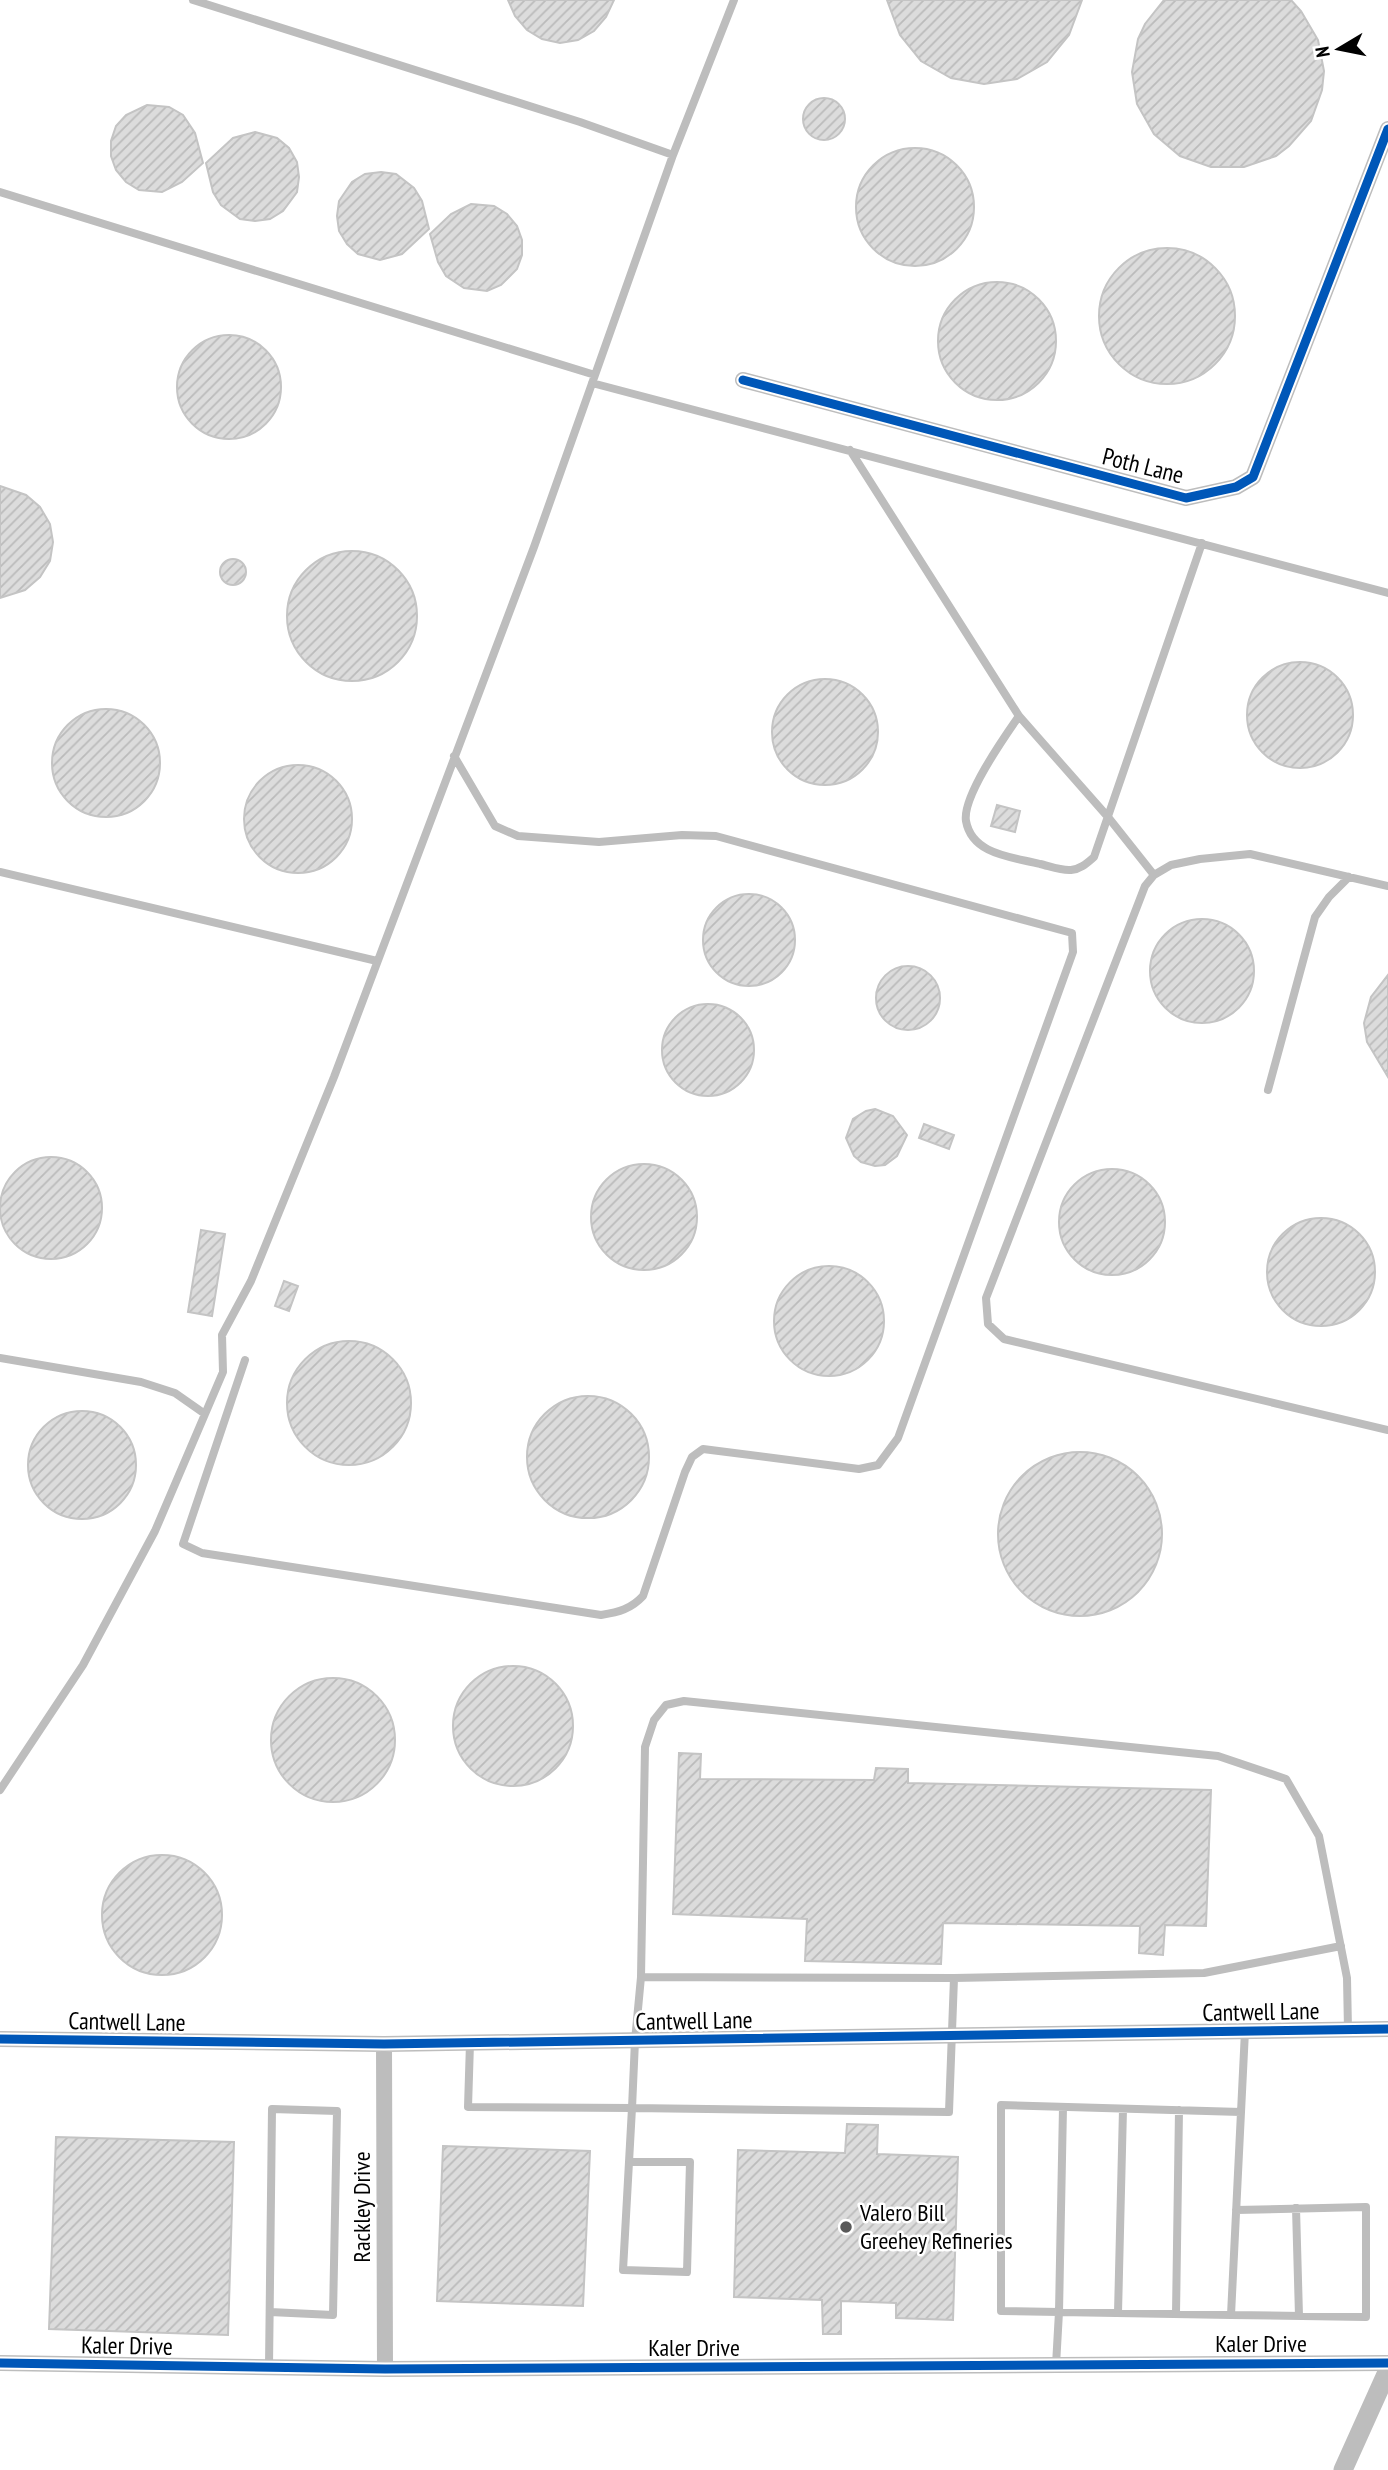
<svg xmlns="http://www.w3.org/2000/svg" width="1388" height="2470" font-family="'PT Sans Narrow',sans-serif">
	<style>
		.building { fill: url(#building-hatch); stroke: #c4c4c4; stroke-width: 2 }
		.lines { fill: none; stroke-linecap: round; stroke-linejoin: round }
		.service { stroke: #bdbdbd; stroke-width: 8 }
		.minor { stroke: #bdbdbd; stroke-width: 16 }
		.tertiary { stroke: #bdbdbd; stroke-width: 19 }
		.cycleway-casing { stroke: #fff; stroke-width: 13 }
		.cycleway { stroke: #0057b8; stroke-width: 9 }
		.poi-dot { fill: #595959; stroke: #fff; stroke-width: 2.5 }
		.labels { text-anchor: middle; stroke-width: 5; stroke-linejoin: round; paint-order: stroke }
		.street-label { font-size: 24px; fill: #000; stroke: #fff }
		.poi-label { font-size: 24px; fill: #000; stroke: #fff; text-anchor: start }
	</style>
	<defs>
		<pattern id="building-hatch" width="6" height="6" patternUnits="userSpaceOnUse" patternTransform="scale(1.75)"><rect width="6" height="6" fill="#dcdcdc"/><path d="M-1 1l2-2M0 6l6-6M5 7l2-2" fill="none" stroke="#bbb"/></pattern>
	</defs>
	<rect width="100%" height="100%" fill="#fff"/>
	<path class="building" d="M508,0H614L606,17L594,31L578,40L560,43L542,39L527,30L515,16Z
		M887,0H1082L1069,35L1047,62L1017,79L984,84L951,78L921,61L900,35Z
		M1164,0H1291L1301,11L1318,40L1324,71L1322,90L1311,121L1289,146L1276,156L1244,167H1211L1180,156L1154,134L1137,104L1132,72L1138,39L1145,24Z
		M803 119a21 21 0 1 1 42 0a21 21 0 1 1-42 0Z
		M147,105L169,107L183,115L195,133L203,163L182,182L162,192L139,190L126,182L116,170L111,156V141L116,126L126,115Z
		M255,132L277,138L289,148L297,162L299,177L297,192L283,211L270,219L255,221L240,219L221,205L213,192L206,163L233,138Z
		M856 207a59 59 0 1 1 118 0a59 59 0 1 1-118 0Z
		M381,172L396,174L414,188L422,201L429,229L402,254L380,260L358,254L347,244L339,231L337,216L339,201L352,182L365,174Z
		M471,204L494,206L507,214L517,226L522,240V255L517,269L501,285L487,291L464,288L446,276L438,262L430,234L451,214Z
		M1099 316a68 68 0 1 1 136 0a68 68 0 1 1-136 0Z
		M938 341a59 59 0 1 1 118 0a59 59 0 1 1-118 0Z
		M177 387a52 52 0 1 1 104 0a52 52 0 1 1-104 0Z
		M0,486L26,495L40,507L50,524L53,542L50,561L40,577L25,590L0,598Z
		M287 616a65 65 0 1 1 130 0a65 65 0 1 1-130 0Z
		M220 572a13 13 0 1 1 26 0a13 13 0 1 1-26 0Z
		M1247 715a53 53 0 1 1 106 0a53 53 0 1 1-106 0Z
		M772 732a53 53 0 1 1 106 0a53 53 0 1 1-106 0Z
		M52 763a54 54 0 1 1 108 0a54 54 0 1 1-108 0Z
		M244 819a54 54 0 1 1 108 0a54 54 0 1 1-108 0Z
		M997,805L1020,811L1015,832L991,826Z
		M703 940a46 46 0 1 1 92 0a46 46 0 1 1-92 0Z
		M1150 971a52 52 0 1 1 104 0a52 52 0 1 1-104 0Z
		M876 998a32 32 0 1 1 64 0a32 32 0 1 1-64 0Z
		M1388,975V1077L1367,1042L1364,1023L1371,997Z
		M662 1050a46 46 0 1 1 92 0a46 46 0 1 1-92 0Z
		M875,1109L893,1116L907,1135L897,1156L885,1165L875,1166L861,1162L854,1156L846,1138L853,1119L866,1111Z
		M924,1124L954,1135L949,1149L919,1138Z
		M0 1208a51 51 0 1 1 102 0a51 51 0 1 1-102 0Z
		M591 1217a53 53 0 1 1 106 0a53 53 0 1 1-106 0Z
		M1059 1222a53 53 0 1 1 106 0a53 53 0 1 1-106 0Z
		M1267 1272a54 54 0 1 1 108 0a54 54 0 1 1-108 0Z
		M201,1230L225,1234L212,1316L188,1312Z
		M774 1321a55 55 0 1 1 110 0a55 55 0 1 1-110 0Z
		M284,1281L298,1286L289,1311L275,1306Z
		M287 1403a62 62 0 1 1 124 0a62 62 0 1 1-124 0Z
		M527 1457a61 61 0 1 1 122 0a61 61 0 1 1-122 0Z
		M28 1465a54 54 0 1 1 108 0a54 54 0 1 1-108 0Z
		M998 1534a82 82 0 1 1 164 0a82 82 0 1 1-164 0Z
		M453 1726a60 60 0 1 1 120 0a60 60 0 1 1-120 0Z
		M271 1740a62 62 0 1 1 124 0a62 62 0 1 1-124 0Z
		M679,1753L701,1754L700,1779L874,1780L876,1768L908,1769V1783L1211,1790L1206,1926L1165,1925L1163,1955L1139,1953L1140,1926L943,1923L941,1964L805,1961L807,1919L673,1914Z
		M102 1915a60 60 0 1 1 120 0a60 60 0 1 1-120 0Z
		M847,2124L878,2125L877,2154L958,2157L953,2320L896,2318V2303L841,2301V2334H823L822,2300L734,2297L738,2150L845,2153Z
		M56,2137L234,2142L228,2335L49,2329Z
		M443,2146L590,2151L583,2306L437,2301Z"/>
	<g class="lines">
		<path class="service" d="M193,0L580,122L673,155
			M0,192L595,375
			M592,383L1388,593
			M850,450L1019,716C1005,736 962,797 966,821C972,855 1013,857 1040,864C1049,866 1062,871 1071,870C1081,869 1087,863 1094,857L1202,543
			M1019,716L1108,817L1154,875
			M0,872L377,961
			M1388,886L1250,854L1200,859L1171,865L1154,875L1145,886L986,1298L988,1324L1004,1339L1388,1430
			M1268,1090L1315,917L1329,897L1349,877
			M0,1358L141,1382L175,1393L205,1414
			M245,1360L183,1544L202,1553L601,1615C619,1612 631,1609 643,1596L685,1472L692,1457L703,1449L859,1469L878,1465L898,1438L1073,952L1072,933L716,836L682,835L599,842L518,836L495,826L454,756
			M0,1790L83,1665L155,1531L223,1372L222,1335L251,1281L334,1077L534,547L673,155L734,0
			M641,1977L645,1747L654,1720L666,1705L684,1701L1218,1756L1286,1779L1319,1836L1347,1978L1348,2030
			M641,1977L954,1978L949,2112L632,2108L635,2041Z
			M954,1978L1204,1973L1341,1946
			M470,2043L468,2107L632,2108L623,2270L687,2272L690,2162H629
			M1241,2112L1001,2105V2311L1231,2315L1245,2031
			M1296,2208L1299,2316
			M1118,2313L1123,2109
			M1176,2314L1179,2110
			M1231,2315L1366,2317V2207L1236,2210
			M1056,2365L1059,2312L1063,2107
			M269,2367L272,2109L337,2111L333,2315L270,2312"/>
		<path class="minor" d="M743,380L1186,498L1236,487L1253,477L1388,129
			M0,2039L384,2044L1388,2029
			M384,2044L385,2369
			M0,2363L385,2369L1388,2363"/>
		<path class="tertiary" d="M1343,2470L1388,2370"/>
		<defs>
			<path id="cycleway" d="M743,380L1186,498L1236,487L1253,477L1388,129
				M0,2039L384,2044L1388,2029
				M0,2363L385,2369L1388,2363"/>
		</defs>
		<use href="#cycleway" class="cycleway-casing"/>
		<use href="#cycleway" class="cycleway"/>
	</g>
	<circle class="poi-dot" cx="846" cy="2227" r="7"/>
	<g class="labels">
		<g class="street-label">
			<text transform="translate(1143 466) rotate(14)" y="8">Poth Lane</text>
			<text transform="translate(1261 2012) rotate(-1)" y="8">Cantwell Lane</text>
			<text transform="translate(694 2021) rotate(-1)" y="8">Cantwell Lane</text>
			<text transform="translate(127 2022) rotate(1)" y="8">Cantwell Lane</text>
			<text transform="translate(362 2207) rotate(-90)" y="8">Rackley Drive</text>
			<text x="1261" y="2352">Kaler Drive</text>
			<text transform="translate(127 2346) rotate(1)" y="8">Kaler Drive</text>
			<text x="694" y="2356">Kaler Drive</text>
		</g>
		<g class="poi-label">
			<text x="860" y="2221">Valero Bill<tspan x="860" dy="28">Greehey Refineries</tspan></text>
		</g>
	</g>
	<g transform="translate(1339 49) rotate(260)" stroke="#ffffff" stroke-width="5" paint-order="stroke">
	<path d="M0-5L12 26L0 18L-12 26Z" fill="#000000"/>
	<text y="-10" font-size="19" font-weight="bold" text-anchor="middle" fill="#000000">N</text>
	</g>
</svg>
